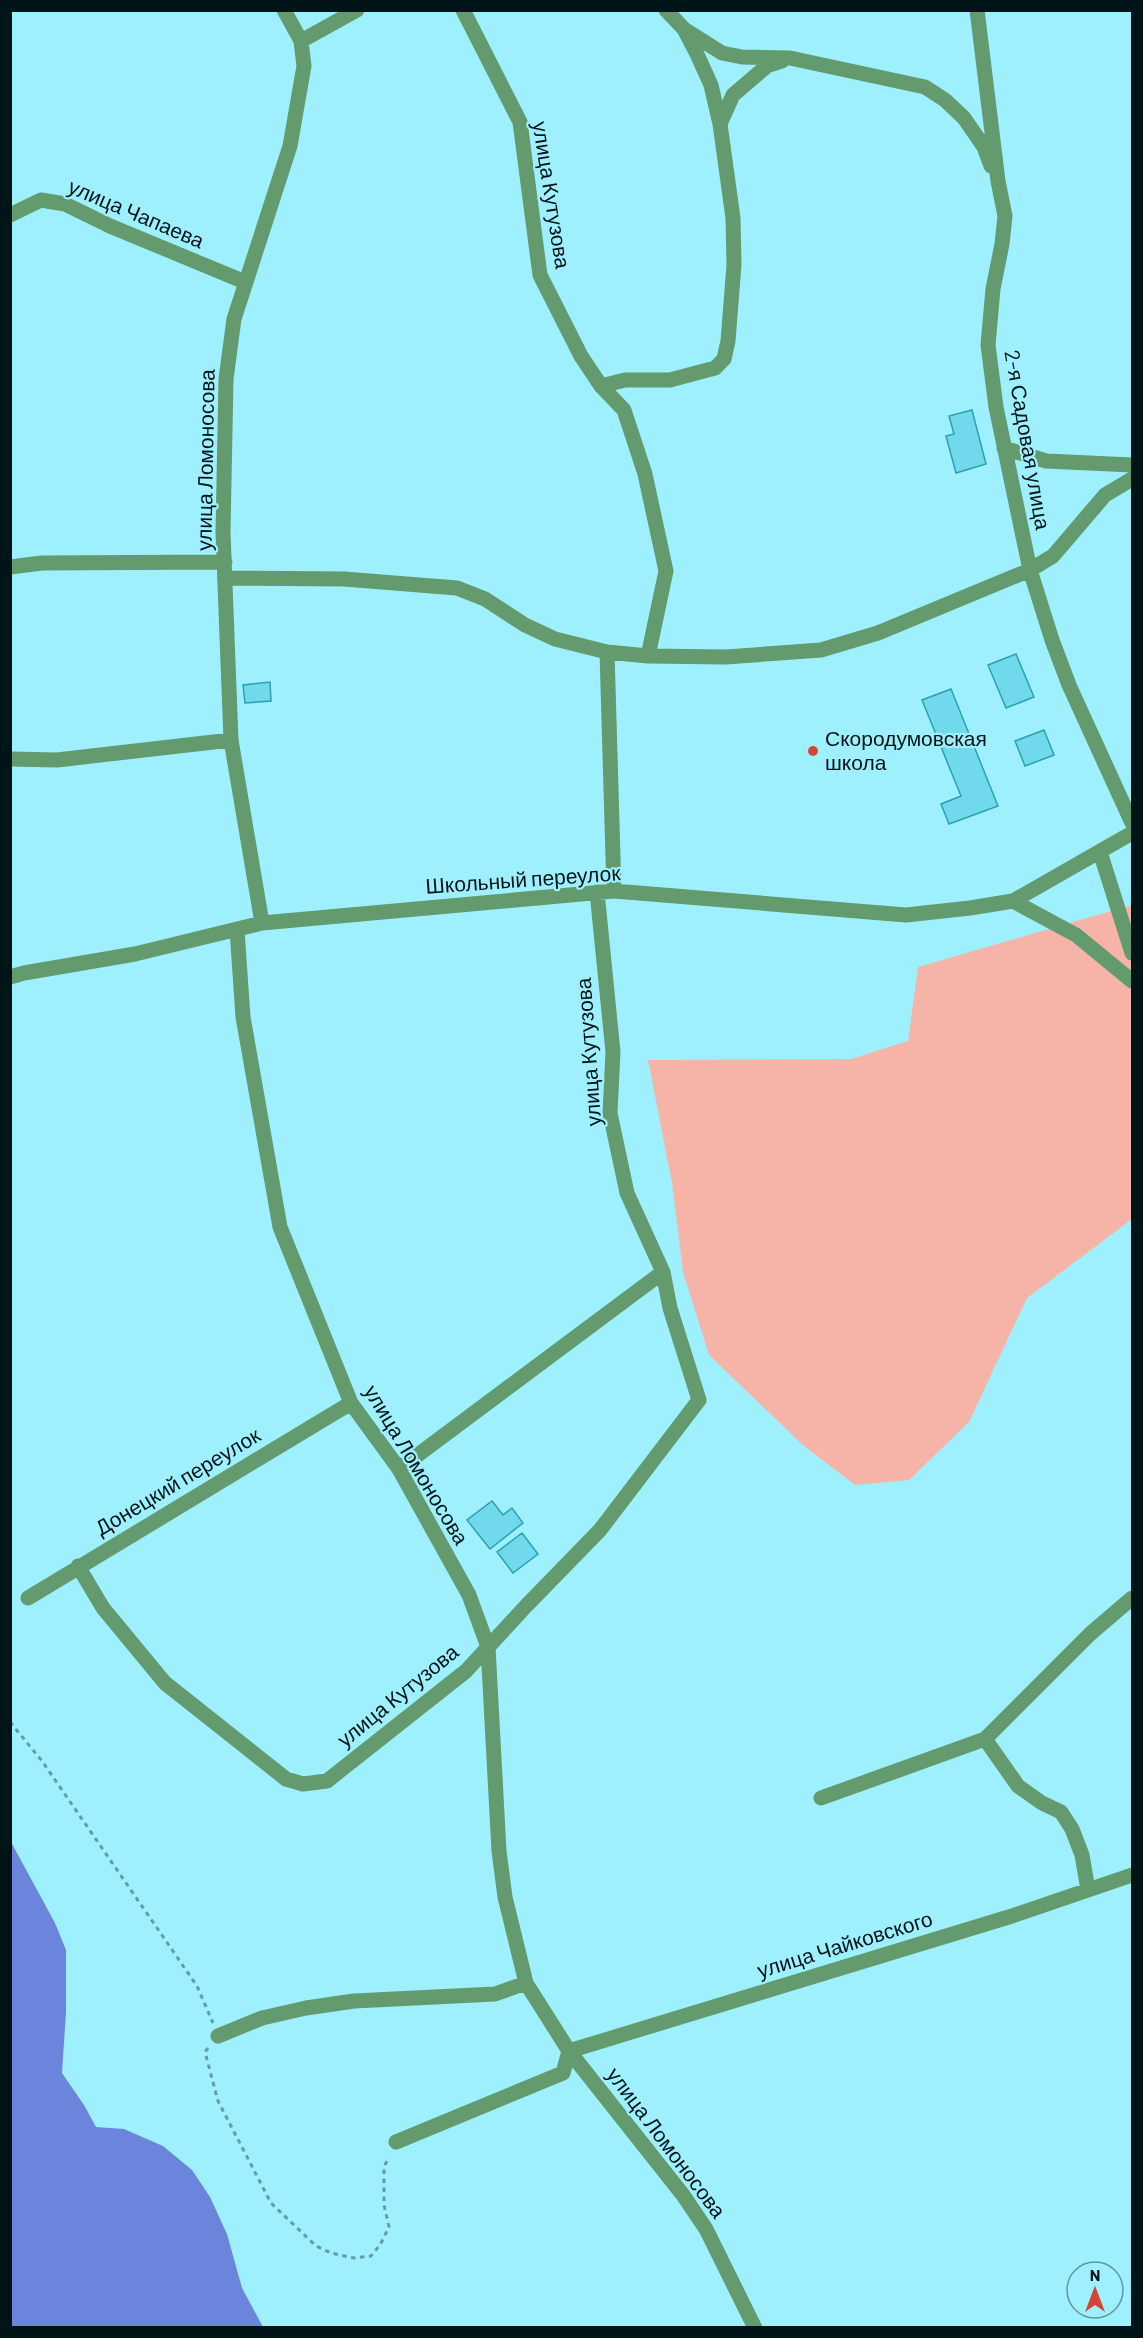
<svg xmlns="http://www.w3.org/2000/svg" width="1143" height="2338" font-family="Barlow,sans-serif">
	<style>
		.green { fill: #f6b4a8 }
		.water { fill: #6b85dd }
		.building { fill: #70daec; stroke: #2c9fb1; stroke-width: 1.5 }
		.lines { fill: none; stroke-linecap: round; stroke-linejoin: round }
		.path { stroke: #629ca6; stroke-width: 3; stroke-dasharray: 4.5 4.5; stroke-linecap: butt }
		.minor { stroke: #639a6e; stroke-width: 15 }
		.poi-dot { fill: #d34636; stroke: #9ff0fe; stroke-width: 2 }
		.labels { text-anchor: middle; stroke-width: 4.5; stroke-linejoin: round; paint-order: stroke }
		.street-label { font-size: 21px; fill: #011519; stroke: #9ff0fe }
		.poi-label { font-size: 21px; fill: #011519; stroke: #9ff0fe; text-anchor: start }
	</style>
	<rect width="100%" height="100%" fill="#9ff0fe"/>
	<path class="green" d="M1132,905V1219L1027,1298L969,1422L909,1480L855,1485L804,1446L709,1355L683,1272L672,1183L648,1060L851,1059L908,1041L918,967Z"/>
	<path class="water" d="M11,1842L55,1923L66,1950V2012L62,2073L84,2105L96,2127L124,2129L163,2146L192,2170L210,2197L227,2234L242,2288L263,2327H11Z"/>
	<path class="building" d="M972,410L986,464L956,473L946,436L954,434L949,416Z
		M1016,654L1034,697L1006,708L988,665Z
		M270,682L271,701L245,703L243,685Z
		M951,689L998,806L949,824L941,804L961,796L922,700Z
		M1044,730L1054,755L1025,766L1015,741Z
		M492,1501L503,1515L512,1508L523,1523L490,1549L467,1520Z
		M522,1533L538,1554L513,1573L497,1552Z"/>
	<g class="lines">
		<path class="path" d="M10,1722L42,1761L197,1986L213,2023
			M208,2048L205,2052L218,2101L271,2203L316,2246L331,2253L354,2258L371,2256L380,2245L389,2227L384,2205V2167L389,2157"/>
		<path class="minor" d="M463,10L520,122L540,275L581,356L601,386L624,410L645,474L666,571L648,656
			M977,10L998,181L1005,216L1002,244L993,289L988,345L996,407L1030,570L1052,640L1069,685L1132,823
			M684,29L722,53L742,57L790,58L925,87L945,100L964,118L984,147L991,166
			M301,41L357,10
			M720,124L733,95L767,66L782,61
			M10,215L41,200L65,204L110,226L245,282
			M601,386L625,380H670L715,368L724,359L728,341L734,265L733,218L720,124L711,85L696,52L684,29L666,10
			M1004,448L1046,461L1132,465
			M10,567L42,563L225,562
			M226,578L344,579L457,588L485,599L525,625L555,639L607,652L648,656L726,657L821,650L878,633L1030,570L1053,556L1105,495L1132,479
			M607,652L614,891
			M10,759L57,760L231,740
			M1100,852L1132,953
			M1013,901L1076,935L1132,981
			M262,923L231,740L223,532L226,379L234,319L290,146L304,66L301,41L284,10
			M237,930L243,1017L280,1227L351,1403L399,1469L469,1595L488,1647L499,1851L505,1897L526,1983L569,2051L683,2195L706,2229L755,2328
			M10,977L24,973L135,954L262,923L614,891L906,915L970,908L1013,901L1132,833
			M399,1469L663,1272
			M78,1566L103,1608L165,1683L286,1779L303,1784L327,1781L466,1671L526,1606L600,1530L699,1400L670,1308L663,1272L627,1193L610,1113L613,1052L597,892
			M28,1598L351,1403
			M985,1739L1018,1786L1042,1803L1061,1812L1072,1829L1082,1855L1088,1890
			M821,1798L985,1739L1090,1634L1132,1598
			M218,2036L262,2018L306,2008L354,2001L495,1994L526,1983
			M396,2142L563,2073L569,2051L1012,1916L1132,1875"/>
	</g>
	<circle class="poi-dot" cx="813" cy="751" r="6"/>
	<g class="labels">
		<g class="street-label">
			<text transform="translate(551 195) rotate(81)" y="7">улица Кутузова</text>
			<text transform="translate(136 214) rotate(23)" y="7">улица Чапаева</text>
			<text transform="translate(1027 440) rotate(80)" y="7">2-я Садовая улица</text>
			<text transform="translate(206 460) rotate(-89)" y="7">улица Ломоносова</text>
			<text transform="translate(523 880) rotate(-4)" y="7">Школьный переулок</text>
			<text transform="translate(589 1052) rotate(-94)" y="7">улица Кутузова</text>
			<text transform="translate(416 1465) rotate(59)" y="7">улица Ломоносова</text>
			<text transform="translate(178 1482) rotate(-31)" y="7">Донецкий переулок</text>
			<text transform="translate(398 1696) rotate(-39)" y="7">улица Кутузова</text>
			<text transform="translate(845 1945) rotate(-17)" y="7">улица Чайковского</text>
			<text transform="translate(666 2143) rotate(53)" y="7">улица Ломоносова</text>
		</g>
		<g class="poi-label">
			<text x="825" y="746">Скородумовская<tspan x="825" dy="24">школа</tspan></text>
		</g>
	</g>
	<rect width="1143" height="2338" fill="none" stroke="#011519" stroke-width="24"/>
	<g transform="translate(1095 2290)"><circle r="28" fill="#9ff0fe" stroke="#6098a2" stroke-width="1.5"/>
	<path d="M0-4.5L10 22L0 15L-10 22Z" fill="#d34636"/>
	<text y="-9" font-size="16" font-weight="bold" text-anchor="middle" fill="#011519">N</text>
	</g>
</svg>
